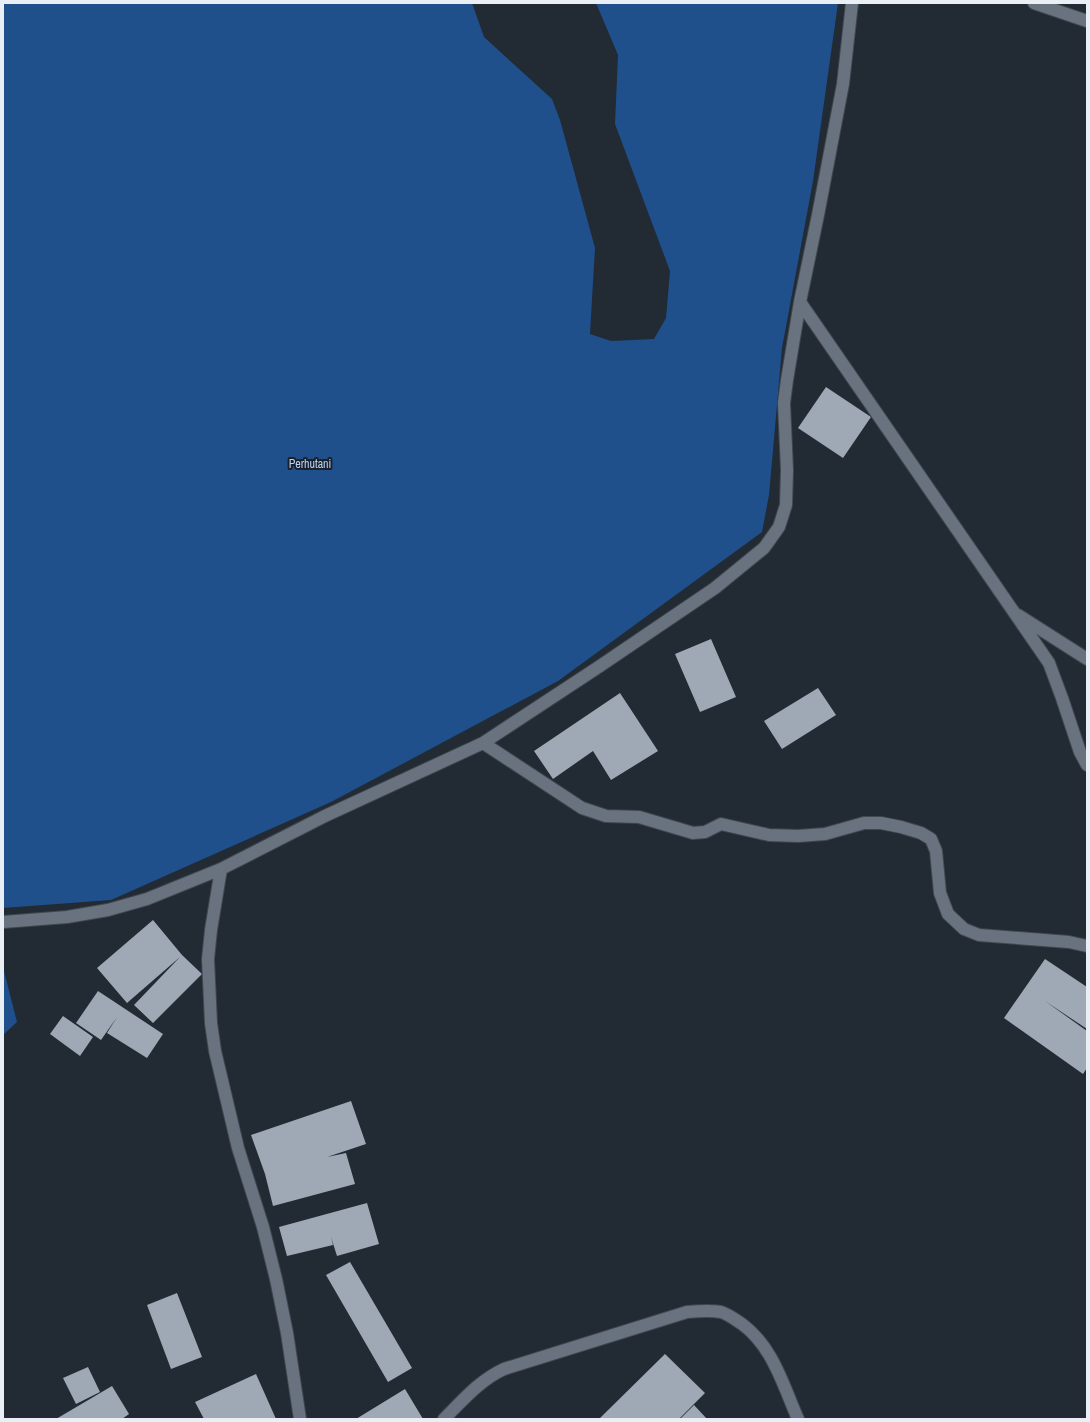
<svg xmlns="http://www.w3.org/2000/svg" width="1090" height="1422" font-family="'Archivo Narrow',sans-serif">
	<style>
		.forest { fill: #1f508b }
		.building { fill: #9fa9b6 }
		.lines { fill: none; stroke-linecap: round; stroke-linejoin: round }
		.minor-casing { stroke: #414750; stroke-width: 14 }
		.minor { stroke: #69737f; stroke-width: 12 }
		.labels { text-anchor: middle; stroke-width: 4; stroke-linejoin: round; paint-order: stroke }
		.park-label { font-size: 12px; fill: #b9d4f6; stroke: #19202a }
	</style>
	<rect width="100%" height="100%" fill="#222a34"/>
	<path class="forest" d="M3,3H472L484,37L552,99L560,120L595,248L590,334L611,341L654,339L666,318L670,271L615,124L618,55L596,3H838L813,181L782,348L769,495L762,532L558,681L331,802L111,900L3,908Z
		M3,967L17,1022L3,1035Z"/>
	<path class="building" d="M826,387L871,417L843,458L798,428Z
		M711,639L736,697L700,712L675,654Z
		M818,688L836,715L782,749L764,721Z
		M620,693L658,751L611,780L593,751L553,779L534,751Z
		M153,920L182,955L202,974L153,1023L134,1005L180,957L127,1003L97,968Z
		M1045,959L1087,987V1029L1045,1001L1087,1031V1068L1083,1074L1004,1018Z
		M98,991L163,1034L147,1058L107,1033L117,1017L101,1040L76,1023Z
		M63,1016L93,1037L80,1056L50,1034Z
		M351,1101L366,1144L327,1157L346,1153L355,1184L273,1206L265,1174L251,1135Z
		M367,1203L379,1244L337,1256L331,1237L333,1245L287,1256L279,1227Z
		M350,1262L412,1368L388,1382L326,1275Z
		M177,1293L202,1357L171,1369L147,1305Z
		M665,1354L705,1393L679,1419H599Z
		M88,1367L100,1392L76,1404L63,1378Z
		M256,1374L276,1419H204L195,1402Z
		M112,1386L129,1414L122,1419H56Z
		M405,1389L423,1419H356Z
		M694,1405L707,1419H680Z"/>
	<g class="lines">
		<defs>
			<path id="minor" d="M1034,3L1087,21
				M800,302L1049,663L1062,698L1080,752L1087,765
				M1018,615L1087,659
				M483,743L582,808L606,816L639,817L693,833L705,832L721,824L769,835L798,836L825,834L864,823H881L901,827L921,833L931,839L936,851L940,893L948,914L964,929L979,935L1069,942L1087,946
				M221,869L211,930L208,959L211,1023L215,1051L238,1148L263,1227L276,1279L287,1333L300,1419
				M3,922L67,917L108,910L147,899L221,869L325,816L483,743L600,666L715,588L764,548L779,527L786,505L787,470L784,403L787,380L800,302L818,215L843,84L852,3
				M444,1419C463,1400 480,1380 504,1369L687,1312C698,1311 710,1310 721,1312C728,1314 736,1320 742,1324C773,1347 783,1385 798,1419"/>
		</defs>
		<use href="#minor" class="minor-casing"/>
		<use href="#minor" class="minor"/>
	</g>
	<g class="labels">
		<g class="park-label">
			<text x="310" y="468">Perhutani</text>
		</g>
	</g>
	<rect width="1090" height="1422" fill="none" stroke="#eaeff6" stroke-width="8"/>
</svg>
